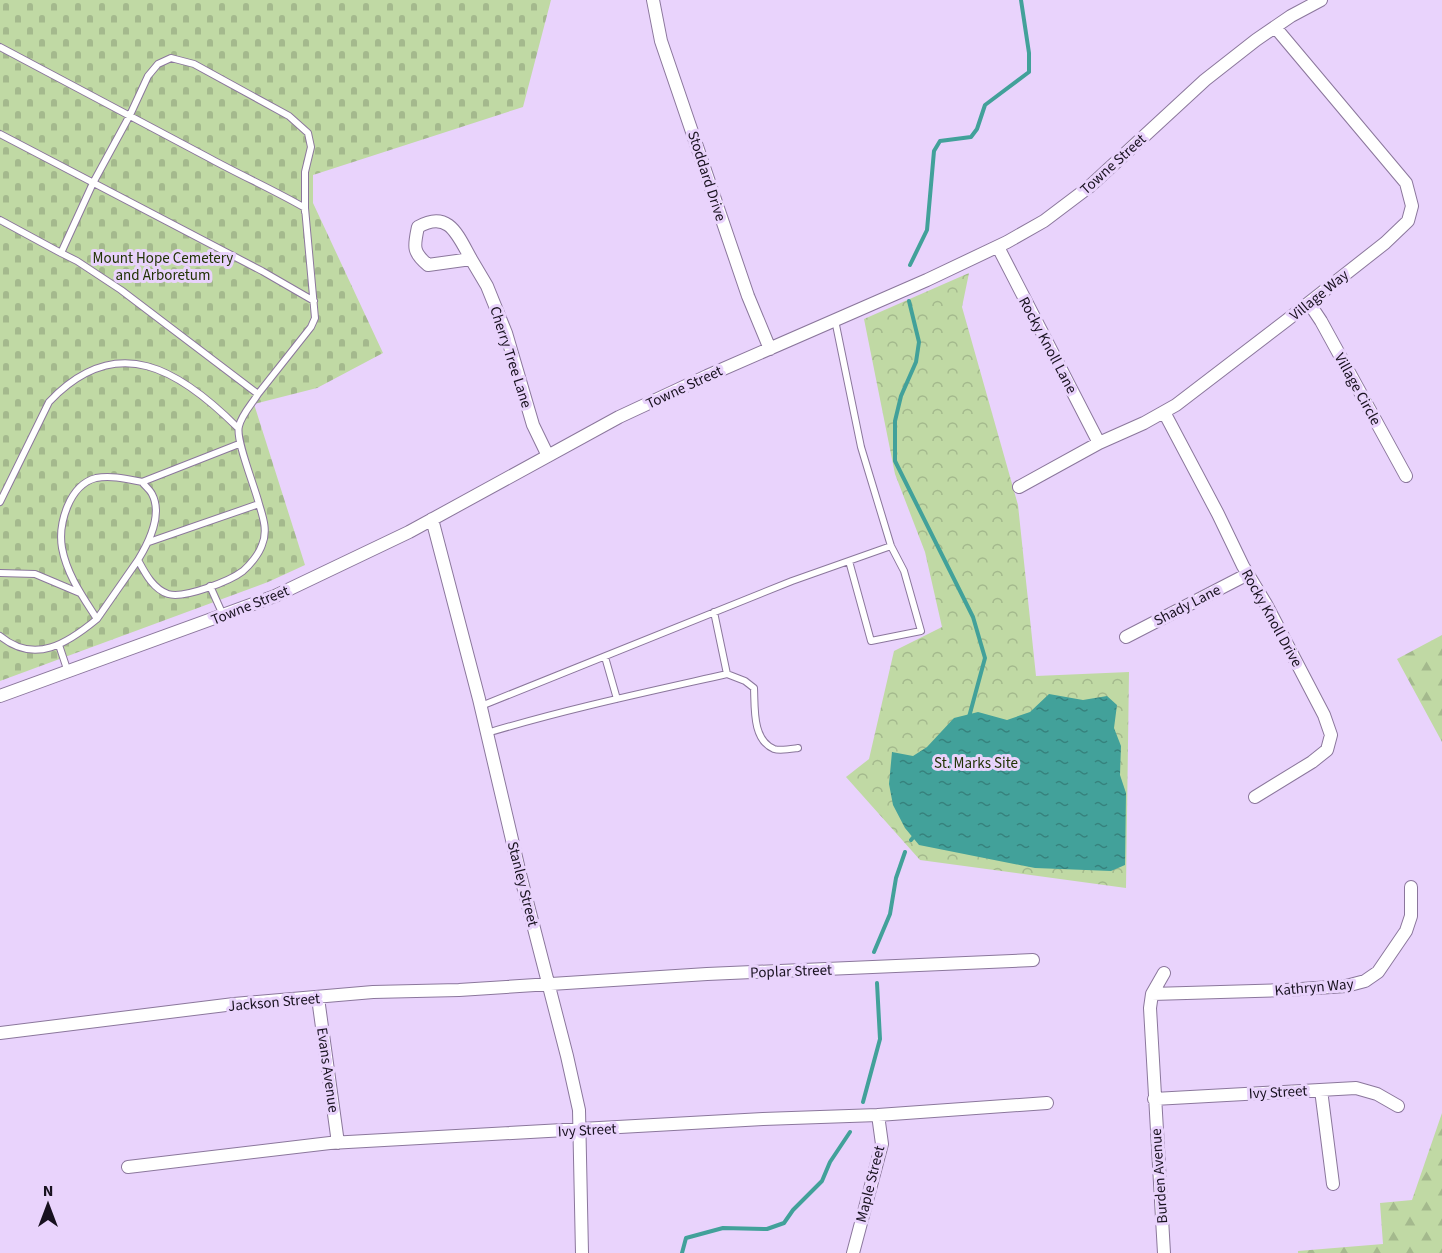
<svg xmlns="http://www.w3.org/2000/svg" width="1442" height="1253" font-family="'Source Sans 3',sans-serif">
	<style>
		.forest { fill: url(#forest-firs) }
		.cemetery { fill: url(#cemetery-stones) }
		.park { fill: url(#park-crowns) }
		.water { fill: url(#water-ripples) }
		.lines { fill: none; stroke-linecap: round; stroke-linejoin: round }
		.stream { stroke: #42a19a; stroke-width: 4 }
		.service-casing { stroke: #8b779c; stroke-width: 8 }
		.minor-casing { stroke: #8b779c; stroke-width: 14 }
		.service { stroke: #fff; stroke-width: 6 }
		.minor { stroke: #fff; stroke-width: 12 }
		.labels { text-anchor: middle; stroke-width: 6; stroke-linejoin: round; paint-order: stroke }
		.street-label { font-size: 15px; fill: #18111f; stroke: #e9d3fc }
		.park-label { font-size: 15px; fill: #213304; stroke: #e9d3fc }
	</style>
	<defs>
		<pattern id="forest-firs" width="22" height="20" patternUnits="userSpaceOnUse" patternTransform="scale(1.5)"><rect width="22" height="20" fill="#c0d9a4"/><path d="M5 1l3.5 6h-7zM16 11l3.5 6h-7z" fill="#a4b98d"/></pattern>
		<pattern id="cemetery-stones" width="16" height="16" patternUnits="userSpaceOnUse" patternTransform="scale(1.5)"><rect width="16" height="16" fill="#c0d9a4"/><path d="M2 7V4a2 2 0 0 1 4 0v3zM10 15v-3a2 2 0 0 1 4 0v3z" fill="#a4b98d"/></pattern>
		<pattern id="park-crowns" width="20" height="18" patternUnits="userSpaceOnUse" patternTransform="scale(1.5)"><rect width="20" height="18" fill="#c0d9a4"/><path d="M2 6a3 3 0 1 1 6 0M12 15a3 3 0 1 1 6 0" fill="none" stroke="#a4b98d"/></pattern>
		<pattern id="water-ripples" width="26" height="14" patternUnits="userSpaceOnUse" patternTransform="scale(1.5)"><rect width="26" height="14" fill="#42a19a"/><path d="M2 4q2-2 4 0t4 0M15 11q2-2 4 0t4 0" fill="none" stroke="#36827d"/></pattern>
	</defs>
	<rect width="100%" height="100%" fill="#e9d3fc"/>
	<path class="forest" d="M1442,635V742L1397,659Z
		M1442,1113V1253H1298V1251L1383,1244L1380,1203L1412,1200Z"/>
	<path class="cemetery" d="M0,0H551L523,107L313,175V203L383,353L317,388L254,404L305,565L268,582L0,681Z"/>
	<path class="park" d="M969,273L962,307L1018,505L1036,676L1129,672L1126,888L920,860L846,777L869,759L894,651L942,627L925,552L895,474L864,319Z"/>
	<path class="water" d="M1049,694L1083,700L1107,696L1117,705L1114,728L1121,746L1120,775L1126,793L1125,865L1111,871L1035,868L919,845L905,828L893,805L889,784L892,752L913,756L927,747L954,718L978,712L1007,720L1030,712Z"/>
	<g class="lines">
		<path class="stream" d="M910,265L927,230L934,151L940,141L971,137L977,129L985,105L1029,72V53L1021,0
			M909,301L919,342L916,362L901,396L895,421V461L973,617L985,658L969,717
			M911,840L916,834
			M874,952L890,914L896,878L905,852
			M863,1102L880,1039L877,983
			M682,1253L686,1238L723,1228L767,1229L784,1223L793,1210L822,1181L830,1162L850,1132"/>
		<defs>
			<path id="service" d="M0,47C70,84 141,122 211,159C242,176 274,190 305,208L315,318L311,327L258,394L121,290L77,261L61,253L93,183L130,115L148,76L158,64L171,58L194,64L289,116L308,133L311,147L305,172V212
				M0,134L262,271L314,301
				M0,220L61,253
				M835,320L861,447L891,546L904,571L921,631L871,641L849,561
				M239,444L142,482C145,486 150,490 152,494C163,515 149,542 138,560C145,573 153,589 168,594C184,599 230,581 243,571C250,565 259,554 262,545C268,531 263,517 259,504
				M0,502L49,402C117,330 180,370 238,428
				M149,542L259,504C255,487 235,439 239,426C242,414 252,404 258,394
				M0,573L35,574L80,593
				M210,586L223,615
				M97,619L138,560
				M0,636C35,665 68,643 97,619C83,597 67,575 62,548C58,524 69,485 96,478C111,475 127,479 142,482
				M59,645L68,672
				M605,657L617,699
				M727,674L745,681L754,688C755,707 752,740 774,749C780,751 791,749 798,748
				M481,706L792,581L891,546
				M487,733C566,709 647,692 727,674L714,612"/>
			<path id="minor" d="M653,0L661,41L748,296L770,349
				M998,247L1099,443
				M471,259C458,236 449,209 418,227C414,246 412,252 428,265L471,259L487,286L506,333L533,425L548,456
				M1309,303L1321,321L1406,476
				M1164,412L1218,514L1243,566L1266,604L1324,715L1331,735L1327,750L1312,762L1255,797
				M1019,487L1099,443L1144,423L1176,405L1287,320L1385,243L1408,221L1412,206L1406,183L1275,27
				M432,519L479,699L521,878L567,1056L579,1110L582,1253
				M1126,637L1248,574
				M0,696L275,596L409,532L619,417L707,376L927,280L1007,242L1044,221L1089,187L1205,80L1256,40L1291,16L1321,0
				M1152,994L1286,990L1346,986L1365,981L1378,972L1406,931L1411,916V887
				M318,998L338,1143
				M0,1033L234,1004L373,992L459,990L707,974L1033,960
				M1321,1090L1333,1184
				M1154,1099L1356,1088L1377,1094L1398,1106
				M128,1167L330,1143L763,1119L878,1115L1047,1103
				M853,1253L882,1144L878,1115
				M1164,1253L1150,1008L1152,994L1164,973"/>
		</defs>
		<use href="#service" class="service-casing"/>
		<use href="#minor" class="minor-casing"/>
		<use href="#service" class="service"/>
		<use href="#minor" class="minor"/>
	</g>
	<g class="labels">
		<g class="street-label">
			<text transform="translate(1113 164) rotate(-42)" y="5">Towne Street</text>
			<text transform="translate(707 176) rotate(72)" y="5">Stoddard Drive</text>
			<text transform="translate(1319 295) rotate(-39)" y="5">Village Way</text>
			<text transform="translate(1048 345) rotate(62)" y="5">Rocky Knoll Lane</text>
			<text transform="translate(511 357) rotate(72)" y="5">Cherry Tree Lane</text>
			<text transform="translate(684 387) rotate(-25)" y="5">Towne Street</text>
			<text transform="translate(1358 389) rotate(61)" y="5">Village Circle</text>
			<text transform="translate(250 605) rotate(-22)" y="5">Towne Street</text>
			<text transform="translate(1187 605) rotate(-27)" y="5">Shady Lane</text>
			<text transform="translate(1272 618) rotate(61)" y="5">Rocky Knoll Drive</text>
			<text transform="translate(523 884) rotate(76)" y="5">Stanley Street</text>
			<text transform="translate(791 971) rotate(-2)" y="5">Poplar Street</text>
			<text transform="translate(1314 987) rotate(-5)" y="5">Kathryn Way</text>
			<text transform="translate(274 1002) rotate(-5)" y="5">Jackson Street</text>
			<text transform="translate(328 1070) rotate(82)" y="5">Evans Avenue</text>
			<text transform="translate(1278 1092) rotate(-3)" y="5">Ivy Street</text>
			<text transform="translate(587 1130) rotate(-3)" y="5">Ivy Street</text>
			<text transform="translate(1159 1176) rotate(-94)" y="5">Burden Avenue</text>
			<text transform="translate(870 1184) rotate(-76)" y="5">Maple Street</text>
		</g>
		<g class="park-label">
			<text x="163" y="263">Mount Hope Cemetery<tspan x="163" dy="17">and Arboretum</tspan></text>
			<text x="976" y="768">St. Marks Site</text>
		</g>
	</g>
	<g transform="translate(48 1205)" stroke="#e9d3fc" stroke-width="4.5" paint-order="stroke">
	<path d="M0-4.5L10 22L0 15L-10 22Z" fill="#18111f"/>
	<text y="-9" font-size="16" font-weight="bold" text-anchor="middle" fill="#18111f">N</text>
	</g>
</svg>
